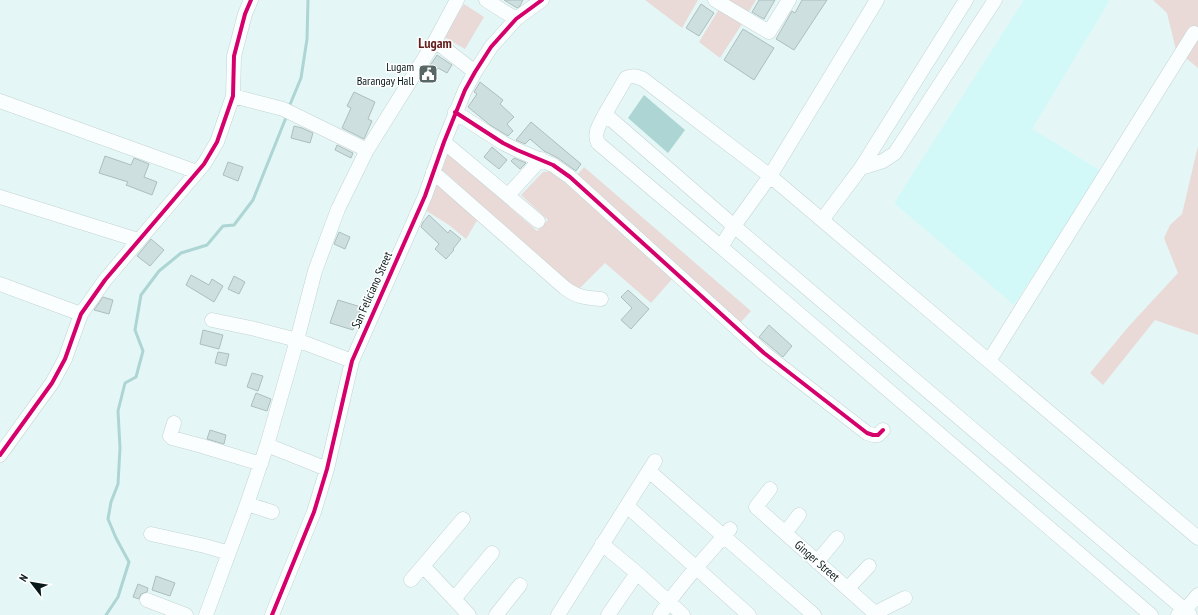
<svg xmlns="http://www.w3.org/2000/svg" width="1198" height="615" font-family="'PT Sans Narrow',sans-serif">
	<style>
		.built { fill: #d2f9f8 }
		.green { fill: #eadad7 }
		.water { fill: #add5d4 }
		.lines { fill: none; stroke-linecap: round; stroke-linejoin: round }
		.stream { stroke: #add5d4; stroke-width: 3 }
		.building { fill: #cddfdf; stroke: #aebebd }
		.minor-casing { stroke: #c2d3d2; stroke-width: 15 }
		.minor { stroke: #fbfefe; stroke-width: 14 }
		.cycleway-casing { stroke: #fff; stroke-width: 6 }
		.cycleway { stroke: #d6006c; stroke-width: 4 }
		.labels { text-anchor: middle; stroke-width: 3; stroke-linejoin: round; paint-order: stroke }
		.poi-label { font-size: 12px; fill: #091919; stroke: #fff; text-anchor: end }
		.street-label { font-size: 12px; fill: #091919; stroke: #fff }
		.quarter-label { font-size: 14px; font-weight: bold; fill: #65201e; stroke: #fff }
	</style>
	<rect width="100%" height="100%" fill="#e4f7f6"/>
	<path class="built" d="M1024,0H1110L1032,129L1101,171L1014,305L894,203Z"/>
	<path class="green" d="M645,0H698L682,28Z
		M726,0H756L748,13Z
		M1153,0H1198V68L1176,50L1167,13Z
		M464,4L484,17L465,49L444,37Z
		M719,9L742,24L720,58L699,42Z
		M1198,146V335L1155,320L1103,385L1090,373L1129,326L1178,273L1164,238L1170,225L1182,214Z
		M444,149L537,231L548,220L521,195L543,172L551,171L562,178L673,278L651,303L605,263L577,291L439,167Z
		M584,167L751,311L740,323L575,177Z
		M434,181L478,219L466,239L449,225L425,210Z"/>
	<path class="water" d="M644,95L685,130L668,153L628,118Z"/>
	<g class="lines">
		<path class="stream" d="M289,107L301,78L307,39L308,0
			M106,615L118,597L129,562L116,538L108,519L111,502L118,484L120,448L118,411L125,383L136,377L143,351L135,330L141,295L159,271L181,253L207,245L223,226L234,225L253,200L287,115"/>
	</g>
	<path class="building" d="M504,0H523L520,6L517,8Z
		M759,0H775L764,19L752,12Z
		M802,0H827L794,50L776,39L792,11L795,13Z
		M701,4L714,13L699,36L686,28Z
		M743,29L774,48L754,80L724,60Z
		M437,55L452,65L447,73L438,68L429,82L422,78Z
		M480,82L503,100L500,104L514,117L507,124L513,131L508,136L490,125L468,107L477,94L474,92Z
		M354,92L375,102L368,119L372,121L364,139L342,128L351,108L347,106Z
		M531,122L581,164L576,171L558,158L544,151L530,139L525,144L516,140Z
		M294,126L302,128L313,133L310,143L291,138Z
		M337,145L353,153L351,158L335,150Z
		M492,147L507,160L499,169L484,157Z
		M105,156L131,165L134,158L149,164L144,177L157,182L152,195L126,185L128,182L99,173Z
		M514,158L526,163L520,169L511,161Z
		M228,162L243,167L238,181L223,175Z
		M429,215L448,233L450,230L461,239L453,249L454,250L446,259L435,249L439,244L421,227L423,222Z
		M339,232L350,237L345,249L334,244Z
		M151,239L164,250L150,266L137,256Z
		M191,275L209,285L212,279L223,286L214,302L186,285Z
		M234,276L245,282L239,294L228,289Z
		M628,290L649,309L631,329L621,320L632,308L621,297Z
		M103,297L113,300L109,314L94,310Z
		M338,300L361,307L353,330L330,323Z
		M769,325L792,346L783,357L759,337Z
		M203,330L223,335L219,349L200,344Z
		M218,352L229,354L226,366L215,363Z
		M252,373L263,376L258,391L247,387Z
		M256,393L271,399L267,411L251,406Z
		M210,430L226,435L224,444L207,439Z
		M156,576L175,583L170,596L152,590Z
		M138,584L148,588L147,592L141,594L139,599L133,597Z"/>
	<g class="lines">
		<defs>
			<path id="minor" d="M486,0L516,19
				M715,0L769,32L789,0
				M877,0L770,176L1198,538
				M435,41L475,72
				M233,96L283,109L367,150
				M0,101L197,172
				M455,112L503,143L517,150L553,165L570,177L764,353L867,433L873,435H878L883,430
				M605,114L626,78C632,75 636,76 643,79L770,176L734,226L721,247
				M444,142L538,221
				M861,168L883,161L895,153L995,0
				M433,172L565,288C576,297 587,298 601,299
				M508,195L541,159
				M0,197L138,240
				M822,220L861,168L966,0
				M0,284L81,314
				M212,320L255,329L297,340L352,361
				M989,361L1194,33
				M174,423L170,436L172,438L202,446L261,464
				M267,445L327,469
				M0,455L52,383L65,359L81,314L105,280L204,164L217,142L233,96L234,56L245,14L251,0
				M649,471L814,615
				M770,489L756,507L877,615
				M247,504L272,512
				M627,506L749,615
				M785,533L799,515
				M151,534L205,546L229,553
				M602,544L637,573L683,615
				M817,562L837,538
				M423,566L469,615
				M411,580L463,519
				M848,588L869,566
				M454,599L492,553
				M147,600L186,615
				M875,613L905,598
				M206,615L247,504L267,445L297,340L315,271L338,209L367,150L435,41L457,0
				M272,615L314,512L327,469L352,361L425,196L444,142L465,90L475,72L491,47L516,19L542,0
				M496,615L520,585
				M558,615L655,461
				M608,615L637,573
				M660,615C680,584 706,557 730,529
				M1151,615L721,247L598,143C593,133 600,124 605,114L734,226L1185,610L1178,615
				M1190,615L1185,610L1198,595"/>
		</defs>
		<use href="#minor" class="minor-casing"/>
		<use href="#minor" class="minor"/>
		<defs>
			<path id="cycleway" d="M455,112L503,143L517,150L553,165L570,177L764,353L867,433L873,435H878L883,430
				M0,455L52,383L65,359L81,314L105,280L204,164L217,142L233,96L234,56L245,14L251,0
				M272,615L314,512L327,469L352,361L425,196L444,142L465,90L475,72L491,47L516,19L542,0"/>
		</defs>
		<use href="#cycleway" class="cycleway-casing"/>
		<use href="#cycleway" class="cycleway"/>
	</g>
	<defs>
		<symbol id="civic-square" viewBox="-11 -11 22 22"><rect x="-9" y="-9" width="18" height="18" rx="4" fill="#566766" stroke="#fff"/><path d="M-.6-6.5H3V-4.5H.6V-3L4-1V1h2V6H-6V1h2V-1L-.6-3ZM-1.2 2.5V6h2.4V2.5Z" fill="#fff"/></symbol>
	</defs>
	<g fill-rule="evenodd">
		<use href="#civic-square" x="417" y="63" width="22" height="22"/>
	</g>
	<g class="labels">
		<g class="poi-label">
			<text x="414" y="71">Lugam<tspan x="414" dy="14">Barangay Hall</tspan></text>
		</g>
		<g class="street-label">
			<text transform="translate(372 290) rotate(-66)" y="4">San Feliciano Street</text>
			<text transform="translate(817 561) rotate(41)" y="4">Ginger Street</text>
		</g>
		<g class="quarter-label">
			<text x="435" y="48">Lugam</text>
		</g>
	</g>
	<g transform="translate(32 583) rotate(301)" stroke="#ffffff" stroke-width="3" paint-order="stroke">
	<path d="M0-3L7 15L0 10L-7 15Z" fill="#091919"/>
	<text y="-6" font-size="11" font-weight="bold" text-anchor="middle" fill="#091919">N</text>
	</g>
</svg>
